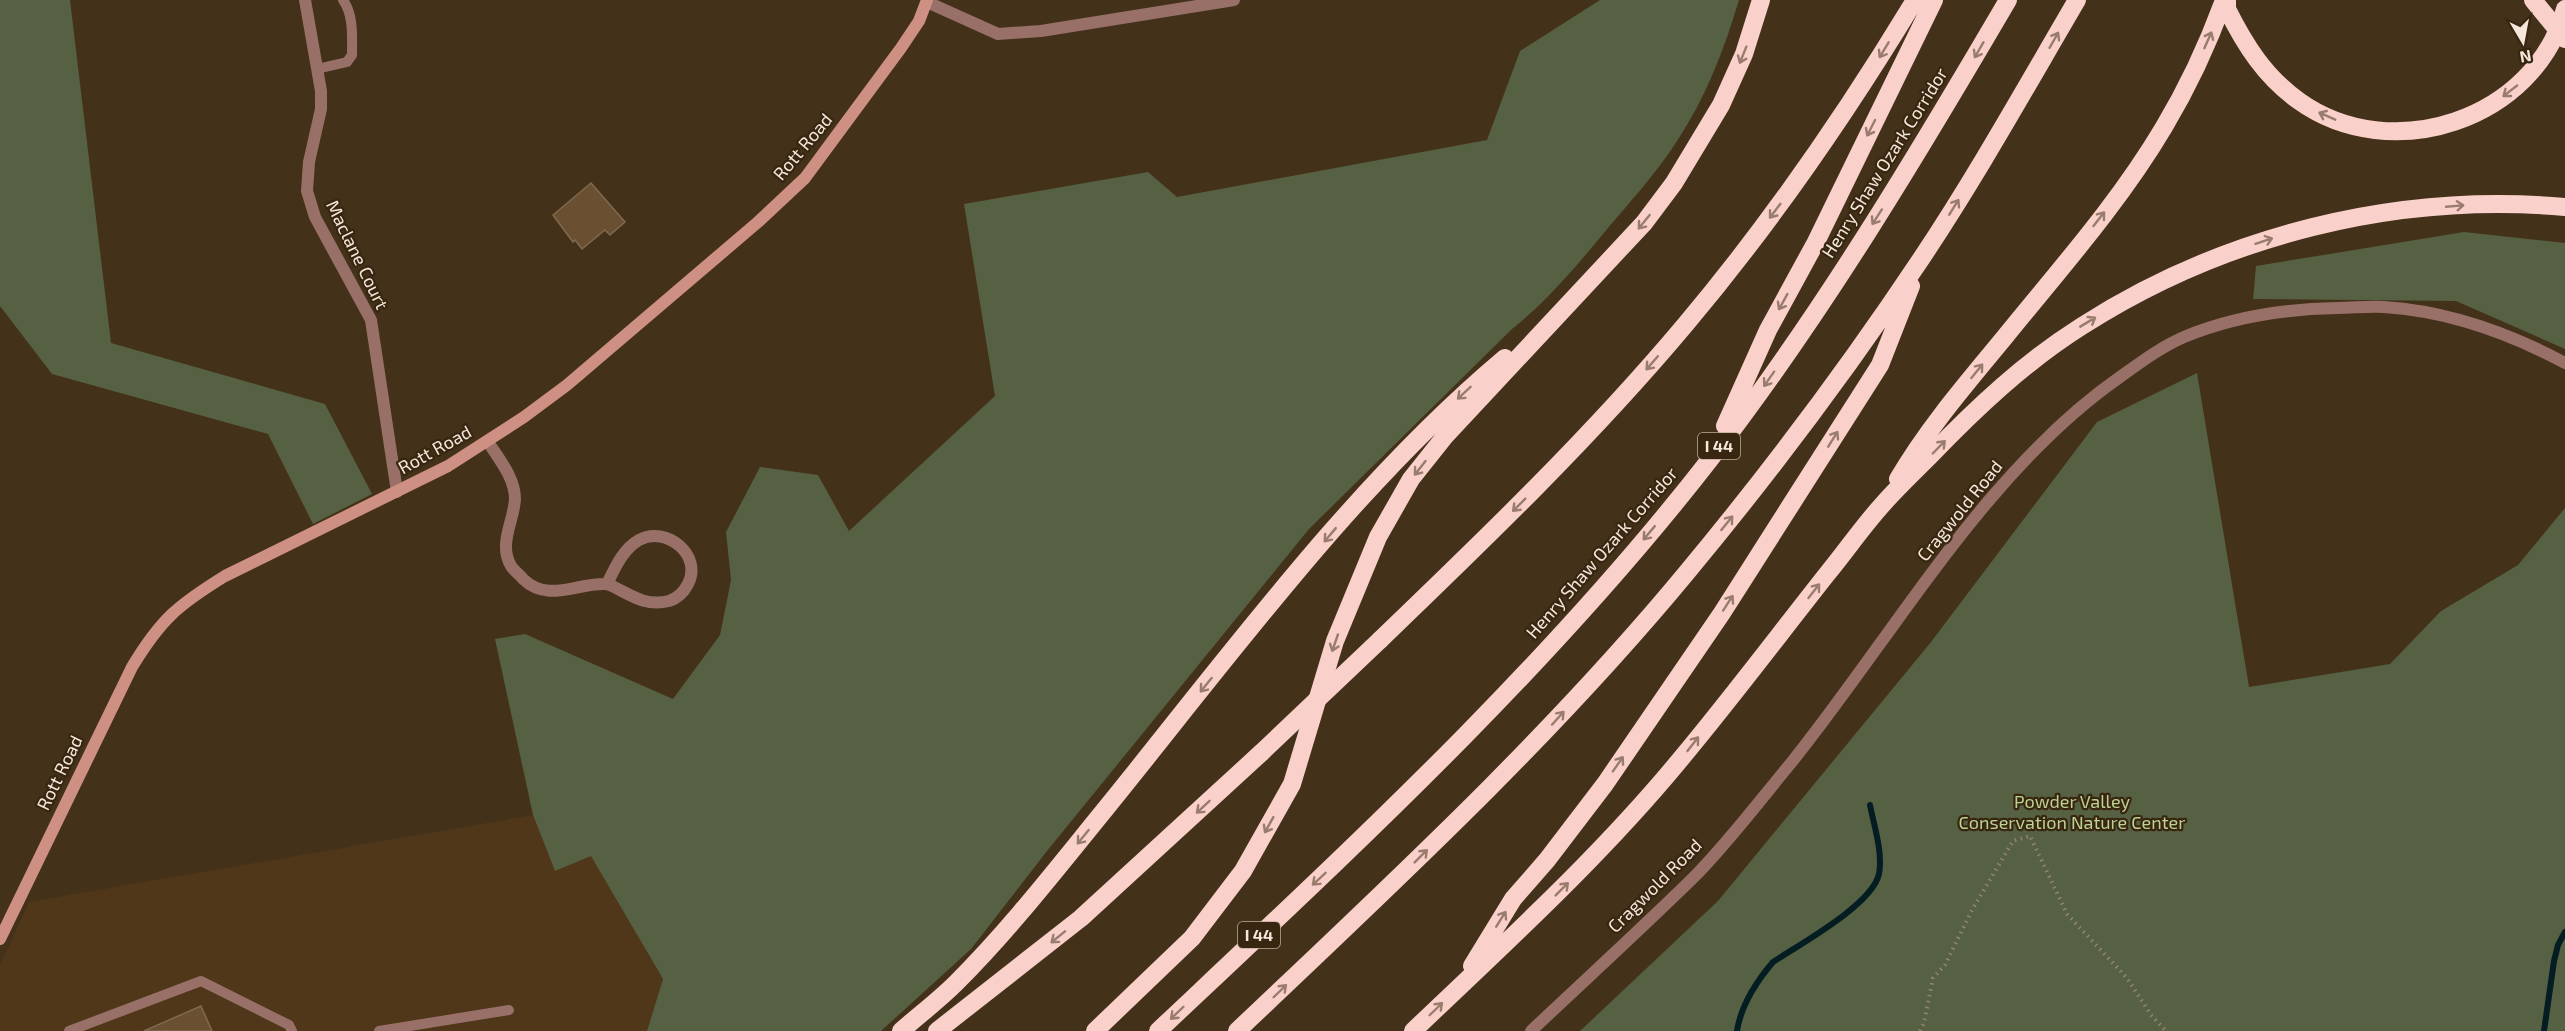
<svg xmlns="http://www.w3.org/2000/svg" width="2565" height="1031" font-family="'Exo 2',sans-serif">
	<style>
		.built { fill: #50371a }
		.green { fill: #556142 }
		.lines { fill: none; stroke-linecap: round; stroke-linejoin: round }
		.stream { stroke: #031d23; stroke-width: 6 }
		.building { fill: #6a4f31; stroke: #7f6951; stroke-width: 1.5 }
		.path { stroke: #938371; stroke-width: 4; stroke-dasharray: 1.5 4.5; stroke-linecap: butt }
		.lane { stroke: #987068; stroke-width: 10 }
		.street { stroke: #987068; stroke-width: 12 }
		.secondary { stroke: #cf9084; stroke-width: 12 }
		.highway { stroke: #f9d1ca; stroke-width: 18 }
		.highway-bridge { stroke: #f9d1ca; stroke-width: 18 }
		.oneway { stroke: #997c6d }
		.labels { text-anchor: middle; stroke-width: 4.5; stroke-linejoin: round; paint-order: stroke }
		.shield { fill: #392610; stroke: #bcad9d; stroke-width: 1.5 }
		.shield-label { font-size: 16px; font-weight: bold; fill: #f4e7da }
		.street-label { font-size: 18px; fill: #f4e7da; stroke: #392610 }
		.park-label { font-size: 18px; fill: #bbd294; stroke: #392610 }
	</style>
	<rect width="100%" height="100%" fill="#44311a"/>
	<path class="built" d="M533,815L555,871L591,855L663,979L647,1031H0V965L29,902Z"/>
	<path class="green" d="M0,0H70L111,343L325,404L372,494L313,524L268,434L52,374L0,306Z
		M1600,0H1739C1724,50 1706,97 1677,141C1656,174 1628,204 1603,234C1575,268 1547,301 1512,329L1309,529L1047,851L971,949L881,1031H647L663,979L591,856L555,871L533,815L495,639L525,634L673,699L720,635L731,580L726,532L760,467L818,475L849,531L995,396L964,204L1148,172L1177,197L1487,140L1520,51Z
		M2464,232L2565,243V349L2456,301L2253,299L2256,266Z
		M2197,373L2249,687L2390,664L2441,611L2518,565L2565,508V1031H1580L1718,901L1931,642L2097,422Z"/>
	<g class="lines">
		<path class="stream" d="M1737,1031C1741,1005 1756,982 1773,962C1800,944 1872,905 1879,874C1883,852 1874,826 1870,805
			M2544,1031L2554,961L2558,945L2565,932"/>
	</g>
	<path class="building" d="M591,183L625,222L610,235L605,230L582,249L575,240L573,242L553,215Z
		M201,1006L212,1031H144Z"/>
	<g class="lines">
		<path class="path" d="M1920,1031L1924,1023L1933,978L1945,965L1972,910L2013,841L2030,836L2067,914L2127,978L2151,1015L2166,1031"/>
		<path class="lane" d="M317,69L347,62L352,55C352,38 354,15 343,0
			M69,1031L201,981L289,1025L292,1031
			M379,1031L509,1010"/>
		<path class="street" d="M305,0L321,91V109L309,162L307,191L315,217L371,320L397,492
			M927,2L998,34L1041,31L1234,0
			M488,442C499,459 515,478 515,499C514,521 498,544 511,566C513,570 520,575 523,579C548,603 576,583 605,584C609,584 614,587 618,589C635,598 648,606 669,601C678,598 684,592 688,584C703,555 666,525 639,540C623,549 615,568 607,584
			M1531,1031C1585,980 1641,929 1694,877C1727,844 1761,799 1791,763C1894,635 1985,471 2120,377C2141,362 2161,347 2184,337C2232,317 2285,309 2337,308C2353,308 2369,306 2384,307C2447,311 2511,334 2565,363"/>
		<path class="secondary" d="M0,939L132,667C161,619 178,605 225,576L448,466L524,417L567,385L758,222L805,178L901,48L919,21L927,0"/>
		<path class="highway" d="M2227,0V9C2245,45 2265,77 2299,101C2391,167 2535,120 2565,9
			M1725,426L1768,330L1816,242L1934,0
			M1898,479C1928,428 1966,384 2004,338C2059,270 2119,203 2164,127C2188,87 2208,44 2224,0
			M1380,640C1485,539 1591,437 1685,325C1771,223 1846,114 1915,0
			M1472,966L1513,899L1547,860L1605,784L1722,613L1880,365L1911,286
			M901,1031C919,1015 939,1000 956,983C1011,928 1058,867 1107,807C1231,654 1354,485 1505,358
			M937,1031L1081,918L1261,753
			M1095,1031L1192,938L1243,871L1292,784L1335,641L1378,537L1411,479L1446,435L1644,223L1674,183L1721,105L1744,54L1761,0
			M1158,1031C1351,849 1548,668 1711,458C1822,314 1916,157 2008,0
			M1237,1031C1393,883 1551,737 1688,571C1771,471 1849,367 1921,259C1977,175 2026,87 2077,0
			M1413,1031C1504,944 1598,859 1679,761C1730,700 1778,636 1827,574C1846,551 1863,526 1883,504C1898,487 1914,472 1930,456C1976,408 2025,362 2082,326C2224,235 2397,192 2565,207"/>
		<path class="highway-bridge" d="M2533,0L2565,39
			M1261,753L1380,640"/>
	</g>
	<defs><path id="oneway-shaft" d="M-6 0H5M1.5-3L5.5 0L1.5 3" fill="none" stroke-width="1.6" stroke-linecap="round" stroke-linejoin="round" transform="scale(1.5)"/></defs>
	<g class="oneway">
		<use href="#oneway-shaft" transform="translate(2054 40) rotate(-60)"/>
		<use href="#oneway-shaft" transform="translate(2208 40) rotate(-66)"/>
		<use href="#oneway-shaft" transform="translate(1884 50) rotate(121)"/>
		<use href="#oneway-shaft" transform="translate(1979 50) rotate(120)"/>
		<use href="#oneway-shaft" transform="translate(1743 55) rotate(112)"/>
		<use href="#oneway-shaft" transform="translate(2510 91) rotate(142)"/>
		<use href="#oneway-shaft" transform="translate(2327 116) rotate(-156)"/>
		<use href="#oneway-shaft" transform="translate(1871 128) rotate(117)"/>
		<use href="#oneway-shaft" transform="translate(2455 206) rotate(-5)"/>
		<use href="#oneway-shaft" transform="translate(1954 207) rotate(-58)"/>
		<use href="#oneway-shaft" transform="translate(1775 211) rotate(127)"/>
		<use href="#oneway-shaft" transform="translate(1877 217) rotate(123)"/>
		<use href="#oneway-shaft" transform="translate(2099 219) rotate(-52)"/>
		<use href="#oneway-shaft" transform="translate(1644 222) rotate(129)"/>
		<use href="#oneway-shaft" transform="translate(2264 241) rotate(-18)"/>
		<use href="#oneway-shaft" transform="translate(1783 302) rotate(119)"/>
		<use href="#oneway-shaft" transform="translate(2088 322) rotate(-31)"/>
		<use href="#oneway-shaft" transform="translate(1652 363) rotate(131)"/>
		<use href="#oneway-shaft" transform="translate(1977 371) rotate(-51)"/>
		<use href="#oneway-shaft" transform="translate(1769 379) rotate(125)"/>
		<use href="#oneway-shaft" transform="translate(1464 393) rotate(137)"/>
		<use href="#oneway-shaft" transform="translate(1833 439) rotate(-58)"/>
		<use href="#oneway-shaft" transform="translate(1939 447) rotate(-46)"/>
		<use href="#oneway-shaft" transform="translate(1420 468) rotate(128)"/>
		<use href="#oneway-shaft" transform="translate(1519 505) rotate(135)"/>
		<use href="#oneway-shaft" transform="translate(1727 523) rotate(-51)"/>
		<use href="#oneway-shaft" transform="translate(1649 533) rotate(130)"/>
		<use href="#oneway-shaft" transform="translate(1330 535) rotate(130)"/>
		<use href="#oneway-shaft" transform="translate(1814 591) rotate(-52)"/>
		<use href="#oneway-shaft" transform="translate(1728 603) rotate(-57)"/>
		<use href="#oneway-shaft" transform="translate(1335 643) rotate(109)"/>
		<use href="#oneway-shaft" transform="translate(1206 685) rotate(129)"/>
		<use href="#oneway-shaft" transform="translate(1558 718) rotate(-48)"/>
		<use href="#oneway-shaft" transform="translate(1693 744) rotate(-52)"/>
		<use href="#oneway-shaft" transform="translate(1618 764) rotate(-55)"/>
		<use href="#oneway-shaft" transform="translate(1203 807) rotate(137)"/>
		<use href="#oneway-shaft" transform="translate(1269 825) rotate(119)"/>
		<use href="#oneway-shaft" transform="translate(1083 837) rotate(129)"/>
		<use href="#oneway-shaft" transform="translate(1421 856) rotate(-45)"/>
		<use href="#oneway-shaft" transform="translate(1319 879) rotate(137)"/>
		<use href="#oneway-shaft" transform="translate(1562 889) rotate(-45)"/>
		<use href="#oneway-shaft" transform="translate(1501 919) rotate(-58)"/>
		<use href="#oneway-shaft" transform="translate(1058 937) rotate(141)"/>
		<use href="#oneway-shaft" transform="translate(1280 991) rotate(-44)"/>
		<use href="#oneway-shaft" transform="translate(1436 1009) rotate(-44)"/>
		<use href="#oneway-shaft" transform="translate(1177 1013) rotate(136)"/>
	</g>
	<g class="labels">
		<g class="shield">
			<rect x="1698" y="433" width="42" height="26" rx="4.5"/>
			<rect x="1238" y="922" width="42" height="26" rx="4.5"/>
		</g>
		<g class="shield-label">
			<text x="1719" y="452">I 44</text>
			<text x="1259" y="941">I 44</text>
		</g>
		<g class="street-label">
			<text transform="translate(803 147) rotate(-50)" y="6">Rott Road</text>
			<text transform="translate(1885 163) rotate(-58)" y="6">Henry Shaw Ozark Corridor</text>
			<text transform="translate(357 255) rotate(64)" y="6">Maclane Court</text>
			<text transform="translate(435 450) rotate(-29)" y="6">Rott Road</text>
			<text transform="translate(1960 511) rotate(-51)" y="6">Cragwold Road</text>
			<text transform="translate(1602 553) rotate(-49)" y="6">Henry Shaw Ozark Corridor</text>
			<text transform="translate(60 773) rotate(-64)" y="6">Rott Road</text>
			<text transform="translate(1655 886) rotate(-45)" y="6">Cragwold Road</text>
		</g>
		<g class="park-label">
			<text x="2072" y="808">Powder Valley<tspan x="2072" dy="21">Conservation Nature Center</tspan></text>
		</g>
	</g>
	<g transform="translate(2523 42) rotate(170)" stroke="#392610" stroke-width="4.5" paint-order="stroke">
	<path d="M0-4.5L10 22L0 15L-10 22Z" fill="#f4e7da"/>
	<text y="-9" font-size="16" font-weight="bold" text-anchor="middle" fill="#f4e7da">N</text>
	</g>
</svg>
